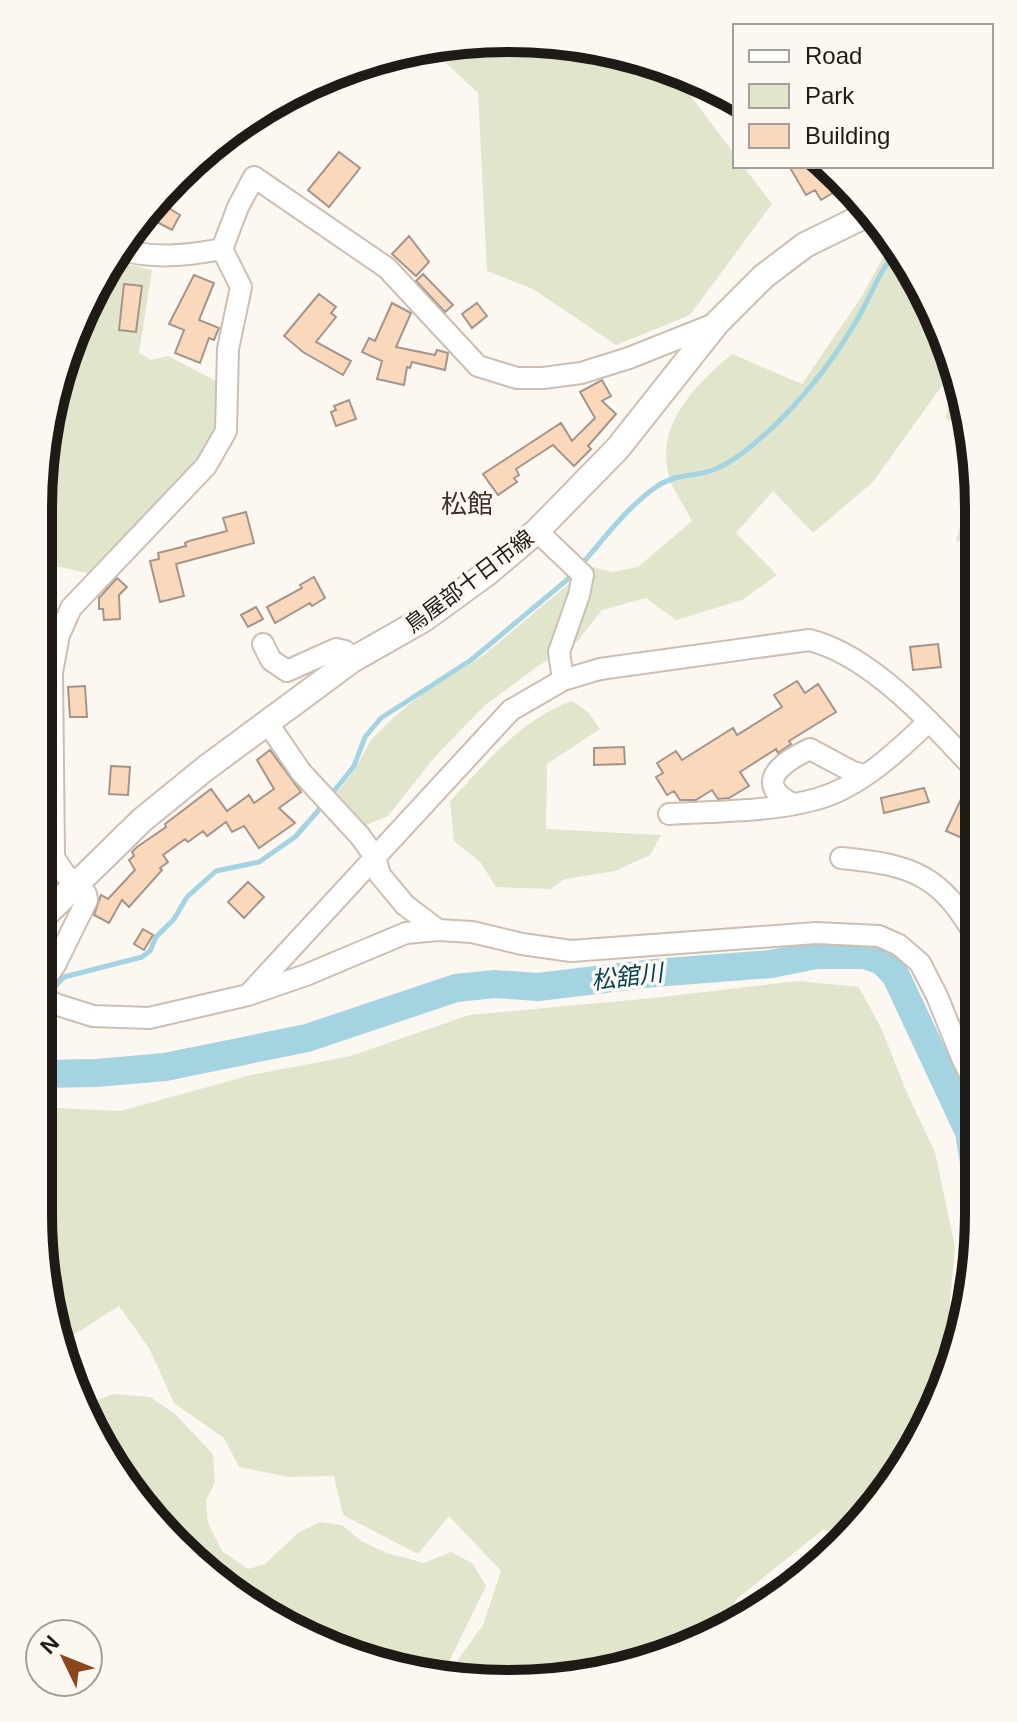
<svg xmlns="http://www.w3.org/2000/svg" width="1017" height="1722" font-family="Helvetica,'Noto Sans JP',sans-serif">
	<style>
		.green { fill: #e1e5cc }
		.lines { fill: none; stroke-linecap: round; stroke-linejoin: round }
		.stream { stroke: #a4d3e1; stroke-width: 5 }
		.river { stroke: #a4d3e1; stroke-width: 28 }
		.building { fill: #fad8bc; stroke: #a4958a; stroke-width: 2 }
		.minor-casing { stroke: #cdbeb2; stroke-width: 24 }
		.major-casing { stroke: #cdbeb2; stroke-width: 28 }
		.minor { stroke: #fff; stroke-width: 20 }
		.major { stroke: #fff; stroke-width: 24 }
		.labels { text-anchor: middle; stroke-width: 7; stroke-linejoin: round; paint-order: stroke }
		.street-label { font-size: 22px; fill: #201a16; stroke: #fdf7f2 }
		.water-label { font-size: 24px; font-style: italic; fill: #004454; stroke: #fdf7f2 }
		.quarter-label { font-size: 26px; fill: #3d3127; stroke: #fdf7f2 }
		.rim { fill: none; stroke: #201a16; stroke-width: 10 }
	</style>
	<rect width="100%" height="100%" fill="#fdf7f2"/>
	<path class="green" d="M429,47H600L678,79L735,155V166H743L772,204L690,315L616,345L533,289L487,271L478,93Z
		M895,246L916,273L956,366L873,482L813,533L773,491L736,533L777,575L742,600L676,620L646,598L602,610L576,643L538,666L484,706L433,759L388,816L366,825L337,793L356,768L371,740L394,717L425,691L484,655L571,582L593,567L612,572L638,567L692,521C685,506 672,490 669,476C655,423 696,385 732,354L802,384L862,296L882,259Z
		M111,260L152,270L139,353L151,360L168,356L220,383L216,433L192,471L91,574L39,562V477L63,357Z
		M958,379L969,432L945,418Z
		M976,470L978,477V545L956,541Z
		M572,701L588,712L600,729L547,764L546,829L661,835L650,855L615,871L565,879L550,889L496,887L481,863L454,841L450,801C487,762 520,720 572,701Z
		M798,981L859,987L882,1030L907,1093L935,1152L955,1247L942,1388L900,1475L840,1538L824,1529L738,1598L714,1633L688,1648L539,1683L448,1674L483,1625L501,1571L449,1516L418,1554L343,1515L334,1476L289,1477L239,1467L224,1438L174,1403L149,1348L119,1306L59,1344L38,1213V1107L120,1111L251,1075L351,1056L469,1015L653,998Z
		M113,1394L150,1397L175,1414L213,1454L215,1482L206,1501L208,1523L222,1551L248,1569L265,1564L298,1533L320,1522L342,1525L361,1541L387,1553L424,1563L451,1552L472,1563L486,1586L448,1664L437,1673L386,1668L247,1604L135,1500L84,1405Z"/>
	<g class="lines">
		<path class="stream" d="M580,566C604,539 626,508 656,487C674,474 693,477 713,470C737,461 763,437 781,419C811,389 837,355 858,318C872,294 879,270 898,250
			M331,795L354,766L365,737L381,718L471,660L574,574
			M50,992L64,977L142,957L150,951L156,937L174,919L187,897L216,871L259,862L295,837L325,803"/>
		<path class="river" d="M38,1074L96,1073L165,1067L307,1038L456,988L495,984L538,987L654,973L771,964L816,955H865L882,961L896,976L969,1132L976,1175L971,1282"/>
	</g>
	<path class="building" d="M339,152L360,168L329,207L308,190Z
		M789,166H829L841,176L833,181L838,190L821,200L815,190L806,195Z
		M162,204L180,215L172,230L153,220Z
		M409,236L429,262L416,276L392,254Z
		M423,274L453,305L445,312L416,281Z
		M194,275L214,283L199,320L219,328L214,340L209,338L200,363L175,353L184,330L169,324Z
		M124,284L142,286L136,332L119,330Z
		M319,294L336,307L331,313L336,317L316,342L351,361L343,375L303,352L284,336Z
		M392,303L411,313L396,347L435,355L437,350L448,353L445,370L412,362L410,368L407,367L404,385L377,379L382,361L362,352L369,338L375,341Z
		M477,303L487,316L472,328L462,314Z
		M602,380L611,396L602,401L616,414L588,446L591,449L574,466L553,445L516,469L519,475L514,478L517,482L498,495L483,474L561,423L572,441L595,418L580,392Z
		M349,400L356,419L336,426L331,412L336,410L334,406Z
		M246,512L254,543L176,564L184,596L160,602L150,561L159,559L158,553L186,546L185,543L189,541L227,531L223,518Z
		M314,577L325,598L312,606L310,603L275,623L267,607L302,588L300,585Z
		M117,578L127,587L119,595L120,619L104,620L103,609H99V598Z
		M39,595L52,599L41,632H39Z
		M256,607L263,619L248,627L241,615Z
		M938,644L941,667L913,670L910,647Z
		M797,681L805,693L818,684L836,712L789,741L791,744L778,753L776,749L740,772L749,786L729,798L718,799L712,790L696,800H680L674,791L667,795L656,777L663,773L657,763L676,751L682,760L733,728L737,735L782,707L774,695Z
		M85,686L87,717H70L68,687Z
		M624,747L625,764L594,765V748Z
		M270,750L301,792L279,808L295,823L259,848L244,826L232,832L226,822L207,836L203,831L188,842L185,839L163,855L168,862L160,868L162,870L129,907L122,900L109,923L94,915L101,895L108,899L135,870L129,860L134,856L132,852L137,847L166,827L165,824L211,789L227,811L249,795L254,803L274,789L257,760Z
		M111,766L130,767L128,795L109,794Z
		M924,788L929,802L884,813L881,798Z
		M961,799L978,807V845L946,831Z
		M248,882L264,897L244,918L228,902Z
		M143,929L153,935L144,950L134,944Z"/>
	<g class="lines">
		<defs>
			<path id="minor" d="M116,249C154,259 185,256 222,249
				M537,531L583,575L579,595L559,652L563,680
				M263,644L271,660L287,671L336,649L345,651L352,660
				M267,722L301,772L360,836L375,857L380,875L405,905L438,930L472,932L522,944L571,951L816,933L879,936L899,945L920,963L937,996L962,1058L978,1090
				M968,762L978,736
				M793,804C751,783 784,761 810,749L853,772L864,775
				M669,814C718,811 770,812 817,799C860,787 898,751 929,721
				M841,858C913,865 941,874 978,941
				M38,989L55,965L87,900L86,894L65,874L54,858L52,672L59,635L71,608L206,466L226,431L228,349L241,287L222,249L238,207L254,177L387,268L478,366L517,378H543L581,373L629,358L717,323
				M38,992L55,1004L93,1016L149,1018L248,995L306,975L406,933L438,930
				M248,995L511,710L563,680L600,669L809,640C870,654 937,728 978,773"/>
			<path id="major" d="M38,922L142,820L206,768L352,660L424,619L486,574L537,531L618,448L717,323L764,276L805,245L870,213"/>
		</defs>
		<use href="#minor" class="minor-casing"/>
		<use href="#major" class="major-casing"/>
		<use href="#minor" class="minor"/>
		<use href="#major" class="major"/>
	</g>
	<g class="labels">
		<g class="street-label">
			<text transform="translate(469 581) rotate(-37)" y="8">鳥屋部十日市線</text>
		</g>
		<g class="water-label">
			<text transform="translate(627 977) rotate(-7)" y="8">松舘川</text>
		</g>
		<g class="quarter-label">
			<text x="467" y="513">松館</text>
		</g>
	</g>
	<path d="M0 0H1017V1722H0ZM508 52H509A456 456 0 0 1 965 508V1214A456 456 0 0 1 509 1670H508A456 456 0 0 1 52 1214V508A456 456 0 0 1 508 52Z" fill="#fdf7f2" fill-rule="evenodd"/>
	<path class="rim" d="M508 52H509A456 456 0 0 1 965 508V1214A456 456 0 0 1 509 1670H508A456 456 0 0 1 52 1214V508A456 456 0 0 1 508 52Z"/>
	<rect x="733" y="24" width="260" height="144" fill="#fdf7f2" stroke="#a59f9a" stroke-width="2"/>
	<rect x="749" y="50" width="40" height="12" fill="#ffffff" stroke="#a59f9a" stroke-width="2"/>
	<text x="805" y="64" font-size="24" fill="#201a16">Road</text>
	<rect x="749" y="84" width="40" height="24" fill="#e1e5cc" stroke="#a59f9a" stroke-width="2"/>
	<text x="805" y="104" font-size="24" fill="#201a16">Park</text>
	<rect x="749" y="124" width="40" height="24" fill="#fad8bc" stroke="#a59f9a" stroke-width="2"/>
	<text x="805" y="144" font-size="24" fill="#201a16">Building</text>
	<g transform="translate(64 1658) rotate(313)"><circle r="38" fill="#fdf7f2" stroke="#a59f9a" stroke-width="2"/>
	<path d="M0-6L14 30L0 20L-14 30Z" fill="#8c481c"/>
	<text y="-12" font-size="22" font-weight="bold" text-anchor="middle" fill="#201a16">N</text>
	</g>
</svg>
